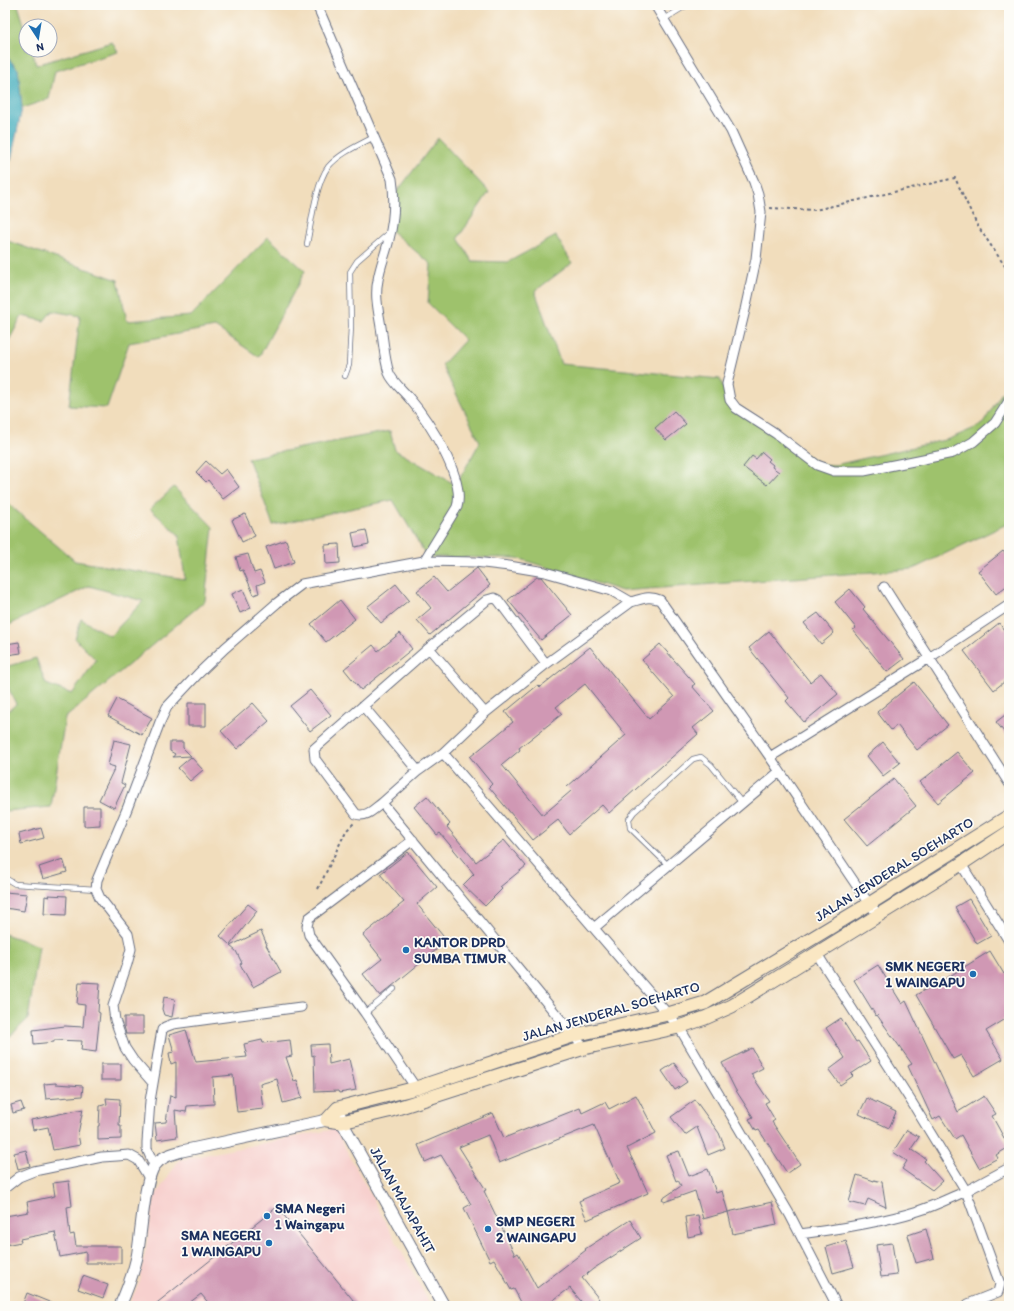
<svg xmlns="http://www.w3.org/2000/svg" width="1014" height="1311" font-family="Itim,sans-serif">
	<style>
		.built { fill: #f7d0ce }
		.green { fill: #9ec26c; stroke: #5c7865 }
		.water { fill: #3dabbb; stroke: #2c6d8c }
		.building { fill: #d098b4; fill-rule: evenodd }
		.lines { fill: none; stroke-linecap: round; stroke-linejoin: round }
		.service-casing { stroke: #666c7f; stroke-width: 6 }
		.minor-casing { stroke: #666c7f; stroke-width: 11 }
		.tertiary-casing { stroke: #666c7f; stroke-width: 13 }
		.secondary-casing { stroke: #666c7f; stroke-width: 15 }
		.path { stroke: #666c7f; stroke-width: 2; stroke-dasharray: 3 3; stroke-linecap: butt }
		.service { stroke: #fff; stroke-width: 4.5 }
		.minor { stroke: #fff; stroke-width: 9 }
		.tertiary { stroke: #fff; stroke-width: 11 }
		.secondary { stroke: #fae7c3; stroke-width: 13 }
		.poi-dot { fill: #1f6fb2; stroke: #fdfcf7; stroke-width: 1.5 }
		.labels { text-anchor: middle; stroke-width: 3.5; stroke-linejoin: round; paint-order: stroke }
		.street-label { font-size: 14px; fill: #1b2f5e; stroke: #fdfcf7 }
		.poi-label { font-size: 14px; font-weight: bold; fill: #1b2f5e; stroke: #fdfcf7; text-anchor: start }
	</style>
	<rect width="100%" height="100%" fill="#fdfcf7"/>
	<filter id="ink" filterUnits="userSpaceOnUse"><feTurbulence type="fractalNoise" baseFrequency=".025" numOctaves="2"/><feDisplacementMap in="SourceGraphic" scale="8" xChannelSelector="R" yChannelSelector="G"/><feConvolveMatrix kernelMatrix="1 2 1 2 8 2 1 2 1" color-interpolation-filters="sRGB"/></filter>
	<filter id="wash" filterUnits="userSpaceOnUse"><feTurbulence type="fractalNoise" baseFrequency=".012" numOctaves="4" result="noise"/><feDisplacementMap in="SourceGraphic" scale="16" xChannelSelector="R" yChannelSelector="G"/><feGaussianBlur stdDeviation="0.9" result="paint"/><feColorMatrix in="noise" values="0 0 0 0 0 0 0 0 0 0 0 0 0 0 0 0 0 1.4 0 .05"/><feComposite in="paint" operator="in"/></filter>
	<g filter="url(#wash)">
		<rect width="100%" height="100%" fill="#f1ddbc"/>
		<path class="built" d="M335,1129L431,1306H128L140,1281L155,1196L179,1160Z"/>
		<path class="green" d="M5,5H18L26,31V50H32L36,65L112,42L118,52L55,71L49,99L22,108L18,69L5,55Z
			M438,138L489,192L458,238L472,261L508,262L556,236L572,263L535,291L561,364L720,379L729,404L820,464L835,465L949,439L982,425L1009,381V523L913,569L622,591L517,558L427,557L393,500L273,525L248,458L390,431L395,450L456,485L480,442L442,365L465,340L428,303L431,264L389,229L393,197Z
			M268,237L305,271L259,357L215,327L129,343L107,408L69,406L80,316L52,311L44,321L22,316L6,346L5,347V240L118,280L127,321L191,316Z
			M174,487L213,527L205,601L65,718L51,807L5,811V714L16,704L5,681V667L36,658L46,684L72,694L96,660L75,639L81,619L110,636L143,601L89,586L5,627V501L75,561L185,579L179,535L150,509Z
			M5,934L39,946L28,1019L5,1041Z"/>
		<path class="water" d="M5,55L18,69L22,108L11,160L5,163Z"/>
		<g id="blocks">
			<path class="building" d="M674,411L686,424L666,440L655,428Z
				M762,452L770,459L768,461L773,465L772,467L779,472L767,485L743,467L752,456L756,459Z
				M206,461L220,474L226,469L239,487L223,499L208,480L206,482L196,472Z
				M245,514L255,536L242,542L232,520Z
				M366,530L369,544L355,547L352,533Z
				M286,540L294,562L274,569L266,547Z
				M339,544L340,563L326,564L325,545Z
				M1003,551L1009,558V584L996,594L978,571Z
				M248,554L254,573L260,571L265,582L257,585L259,593L254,595L243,570L240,571L236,557Z
				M477,568L490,585L430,635L417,620L431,608L417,591L434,577L447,592Z
				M537,577H541L572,615L541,640L508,600Z
				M396,584L409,600L381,623L367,607Z
				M243,589L251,608L240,613L232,594Z
				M850,589L865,607L863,609L904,659L887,672L853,630L856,628L835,602Z
				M340,600L355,619L326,642L311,624Z
				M818,613L834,633L821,644L804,623Z
				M999,623L1004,630L1009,626V678L994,690L964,651Z
				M769,631L810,682L821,673L838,694L804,722L786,701L789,698L749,648Z
				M400,633L412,649L361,690L344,669L373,645L378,651Z
				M19,642L21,653L7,655L6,644Z
				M660,644L695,684L692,686L714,711L693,728L698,734L609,813L602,805L569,834L558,820L533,840L489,787L492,784L470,757L513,722L505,712L538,685L540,687L590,647L649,719L674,697L642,660ZM585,684L626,735L567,787L571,791L543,815L502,765L520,750L519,748L562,714L556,707Z
				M914,682L948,725L917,750L897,725L891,730L877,712Z
				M310,690L331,715L310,731L290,706Z
				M117,699L152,718L142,735L108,716Z
				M188,703H206V726H188Z
				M253,703L269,721L237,749L221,731Z
				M1009,712V738L996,722Z
				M114,740L131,744L121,783L125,785L114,808L99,800L115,767L108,765Z
				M170,742H183V748L191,756L173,757L175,754L170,751Z
				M883,742L900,763L883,776L867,756Z
				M957,752L975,773L938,803L920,782Z
				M191,757L203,770L190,781L178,768Z
				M894,779L916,806L867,846L844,819Z
				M427,796L450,824L447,827L476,862L504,840L526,866L500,887L502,889L485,906L463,885L474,874L440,833L437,835L414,807Z
				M84,807H100V825L84,826Z
				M41,828L44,838L21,844L19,834Z
				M408,852L437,887L417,904L447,941L380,996L363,974L382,959L363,935L404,902L380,874Z
				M63,859L67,872L43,879L39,867Z
				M5,892L27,894L24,911L5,908Z
				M48,895L67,896L66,915L44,914L45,896L49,897Z
				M969,899L991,936L977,944L955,907Z
				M248,904L257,911L230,945L220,936Z
				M261,931L267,945H266L281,972L253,987L240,964L242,963L236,951L230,946Z
				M990,951L1004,974L1009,971V1017L986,1031L1003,1059L974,1076L961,1055L953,1059L916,995L936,983L937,984Z
				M878,965L902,1004L906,1001L958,1112L984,1096L996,1114L992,1116L1009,1147L996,1155L998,1158L979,1168L961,1135L955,1139L940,1116L933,1120L908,1066L912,1064L877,1015L876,1016L854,980Z
				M79,982L100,983L98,1012L100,1013L96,1052L81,1050L82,1041L54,1040V1042L34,1044L33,1030L65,1026L83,1027L85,1005L77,1004Z
				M164,997L175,999L172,1017L164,1015L162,1009Z
				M124,1017H143V1034H126L124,1026Z
				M841,1018L856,1042L858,1041L871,1061L851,1074L853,1076L840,1085L829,1070L845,1058L826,1028Z
				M186,1030L196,1062L247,1057L244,1044L262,1040L263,1043L290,1040L292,1056L286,1057L294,1081L297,1080L302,1098L283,1103L277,1079L260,1084L263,1109L237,1112L233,1075L213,1077L214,1104L187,1106L186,1112L175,1110L177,1137L157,1140L155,1123L166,1122L170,1095L176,1097V1062L171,1064L169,1053L174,1052L169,1035Z
				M328,1044L329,1064L349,1059L356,1090L339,1093L338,1091L315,1092L314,1055L312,1056L311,1045Z
				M752,1048L763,1068L751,1074L769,1101L765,1103L775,1120L772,1122L800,1164L787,1173L759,1130L756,1131L749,1119L753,1117L735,1089L722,1063Z
				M674,1063L687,1082L675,1090L662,1071Z
				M101,1064H121V1080H101Z
				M56,1083V1084L83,1086L82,1096L46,1099L44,1084Z
				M636,1095L656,1133L627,1148L648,1193L587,1220L579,1201L620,1183L594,1125L499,1163L488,1135L459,1147L486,1190L484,1191L515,1255L518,1253L537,1288L586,1250L585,1249L630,1220L641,1238L593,1269L582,1278L599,1299L591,1306H585L570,1288L545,1306H523L514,1289L511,1290L494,1259L490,1261L464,1208L471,1204L441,1155L425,1162L418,1145L493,1113L504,1138L580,1108L582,1113L605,1102L609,1109Z
				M106,1098L120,1099L119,1126H121V1139L98,1140V1126H99L100,1106L107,1104Z
				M867,1098L896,1112L889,1128L859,1114Z
				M695,1100L719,1133L725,1148L708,1155L697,1127L685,1135L671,1117Z
				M21,1102L24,1110L13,1113L11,1105Z
				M83,1109L78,1134L80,1145L53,1150L48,1127L33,1130L31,1120Z
				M907,1130L919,1137L911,1149L926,1159L924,1161L942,1181L932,1190L902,1169L907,1161L893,1152Z
				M26,1150L30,1166L18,1169L14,1153Z
				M679,1151L689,1176L708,1169L716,1193L722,1191L728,1212L703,1219L695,1191L664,1202L662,1199L681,1186L678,1180L676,1181L666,1155Z
				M857,1175L874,1181V1180L882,1182L886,1207L868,1199L865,1206L849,1202Z
				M69,1181L72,1206L67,1207L70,1235L74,1234L76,1246H121V1263H86V1252L60,1257L55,1232L20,1239L21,1242L5,1245V1216L29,1212L27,1202L55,1196L53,1183Z
				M772,1202L777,1225L733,1234L728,1212Z
				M277,1207L358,1306H211L201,1294L185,1306H153Z
				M698,1215L702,1234L688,1237L685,1217Z
				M926,1229L934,1258L916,1263L908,1235Z
				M846,1241L854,1267L833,1273L826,1247Z
				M892,1243L897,1275L881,1277L876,1245Z
				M83,1276L108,1285L103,1298L78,1289Z
				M27,1293L59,1306H22Z"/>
		</g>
	</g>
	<g filter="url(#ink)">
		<use href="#blocks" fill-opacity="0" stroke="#666c7f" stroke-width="1"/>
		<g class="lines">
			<defs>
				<path id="service" d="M663,20L687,5
					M307,244C311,224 316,183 328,167C340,153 359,145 374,137
					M345,376L349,365L351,326L350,272L357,261L389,233
					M669,866L630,828L629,819L634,812L693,759L701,757L711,765L742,803
					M5,878L15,884L96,889
					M365,1013L394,989"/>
				<path id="minor" d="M317,5L392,179C395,199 394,220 389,239C386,253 380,266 378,280C374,298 380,317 382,334C384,347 385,361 389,373C393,383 404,391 410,399C428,420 466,479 457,507L424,561
					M655,5L731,131L754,182L758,194L761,212L756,259L745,310L727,384L730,400L736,408L775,433L817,465L834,471H864L953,453L973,442L995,423L1009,401
					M884,587L1009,783
					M429,648L485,713
					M363,706L418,771
					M443,753L679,1027L790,1215L837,1306
					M770,757L929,658L1009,605
					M382,803C374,809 366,818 356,814L315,759L314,749L429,648L487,600L494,598L498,600L546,664
					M413,840L309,918L307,926L309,935L365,1013L416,1088
					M961,864L1009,941
					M594,928L779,772
					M584,1048L382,803L418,771L443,753L485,713L546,664L631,602C642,599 649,595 660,600L770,757L869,904L879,915
					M153,1083L133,1060L125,1048L115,1020L113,1006L127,964L131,949L128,934L100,898L96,889L97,880L127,809L160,722L167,707L198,674L225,648L277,603L302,584L424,561L475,562L509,566L545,572L612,591L631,602
					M154,1165L147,1149V1142L150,1101L162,1030L165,1027L173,1024L301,1007
					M5,1188L19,1177L34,1171L102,1157L117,1156L129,1155L138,1160L149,1178
					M800,1234C839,1229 879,1223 918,1211C934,1206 950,1198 966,1191L911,1101L817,954
					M968,1304L998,1292L1000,1284L966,1191L1009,1168"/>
				<path id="tertiary" d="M340,1115L342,1122L444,1306
					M120,1306C127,1290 133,1274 137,1257C141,1237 144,1178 155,1165C162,1156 172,1154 182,1151L327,1120"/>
				<path id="secondary" d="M327,1120L338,1108L416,1088L575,1035L668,1014L705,1003L869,904L1009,816
					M327,1120L342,1122L388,1111L584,1048L679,1027L705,1018L732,1006L961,864L1009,832"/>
			</defs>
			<use href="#service" class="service-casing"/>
			<use href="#minor" class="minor-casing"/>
			<use href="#tertiary" class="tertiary-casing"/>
			<use href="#secondary" class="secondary-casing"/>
			<path class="path" d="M770,208L815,210L955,178L977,225L1009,272
				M318,889L346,831L354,823"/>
			<use href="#service" class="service"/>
			<use href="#minor" class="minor"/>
			<use href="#tertiary" class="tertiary"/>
			<use href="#secondary" class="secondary"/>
		</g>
	</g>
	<g class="poi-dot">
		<circle cx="406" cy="950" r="4"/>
		<circle cx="973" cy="974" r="4"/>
		<circle cx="267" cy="1216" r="4"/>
		<circle cx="488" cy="1229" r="4"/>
		<circle cx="269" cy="1243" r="4"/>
	</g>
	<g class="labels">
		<g class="street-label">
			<text transform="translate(894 869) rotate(-32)" y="5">JALAN JENDERAL SOEHARTO</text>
			<text transform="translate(611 1011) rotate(-16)" y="5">JALAN JENDERAL SOEHARTO</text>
			<text transform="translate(403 1200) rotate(61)" y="5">JALAN MAJAPAHIT</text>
		</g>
		<g class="poi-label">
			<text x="414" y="947">KANTOR DPRD<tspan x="414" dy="16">SUMBA TIMUR</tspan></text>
			<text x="965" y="971" text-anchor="end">SMK NEGERI<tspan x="965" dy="16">1 WAINGAPU</tspan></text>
			<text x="275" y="1213">SMA Negeri<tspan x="275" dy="16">1 Waingapu</tspan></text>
			<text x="496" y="1226">SMP NEGERI<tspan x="496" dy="16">2 WAINGAPU</tspan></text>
			<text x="261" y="1240" text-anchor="end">SMA NEGERI<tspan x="261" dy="16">1 WAINGAPU</tspan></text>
		</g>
	</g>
	<rect width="1014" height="1311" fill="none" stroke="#fdfcf7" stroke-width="20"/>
	<g transform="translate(38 38) rotate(168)"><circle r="19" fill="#fdfcf7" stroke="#a3aaba"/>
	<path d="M0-3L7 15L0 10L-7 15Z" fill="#1f6fb2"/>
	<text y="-6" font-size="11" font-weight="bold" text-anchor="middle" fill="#1b2f5e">N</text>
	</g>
</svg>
